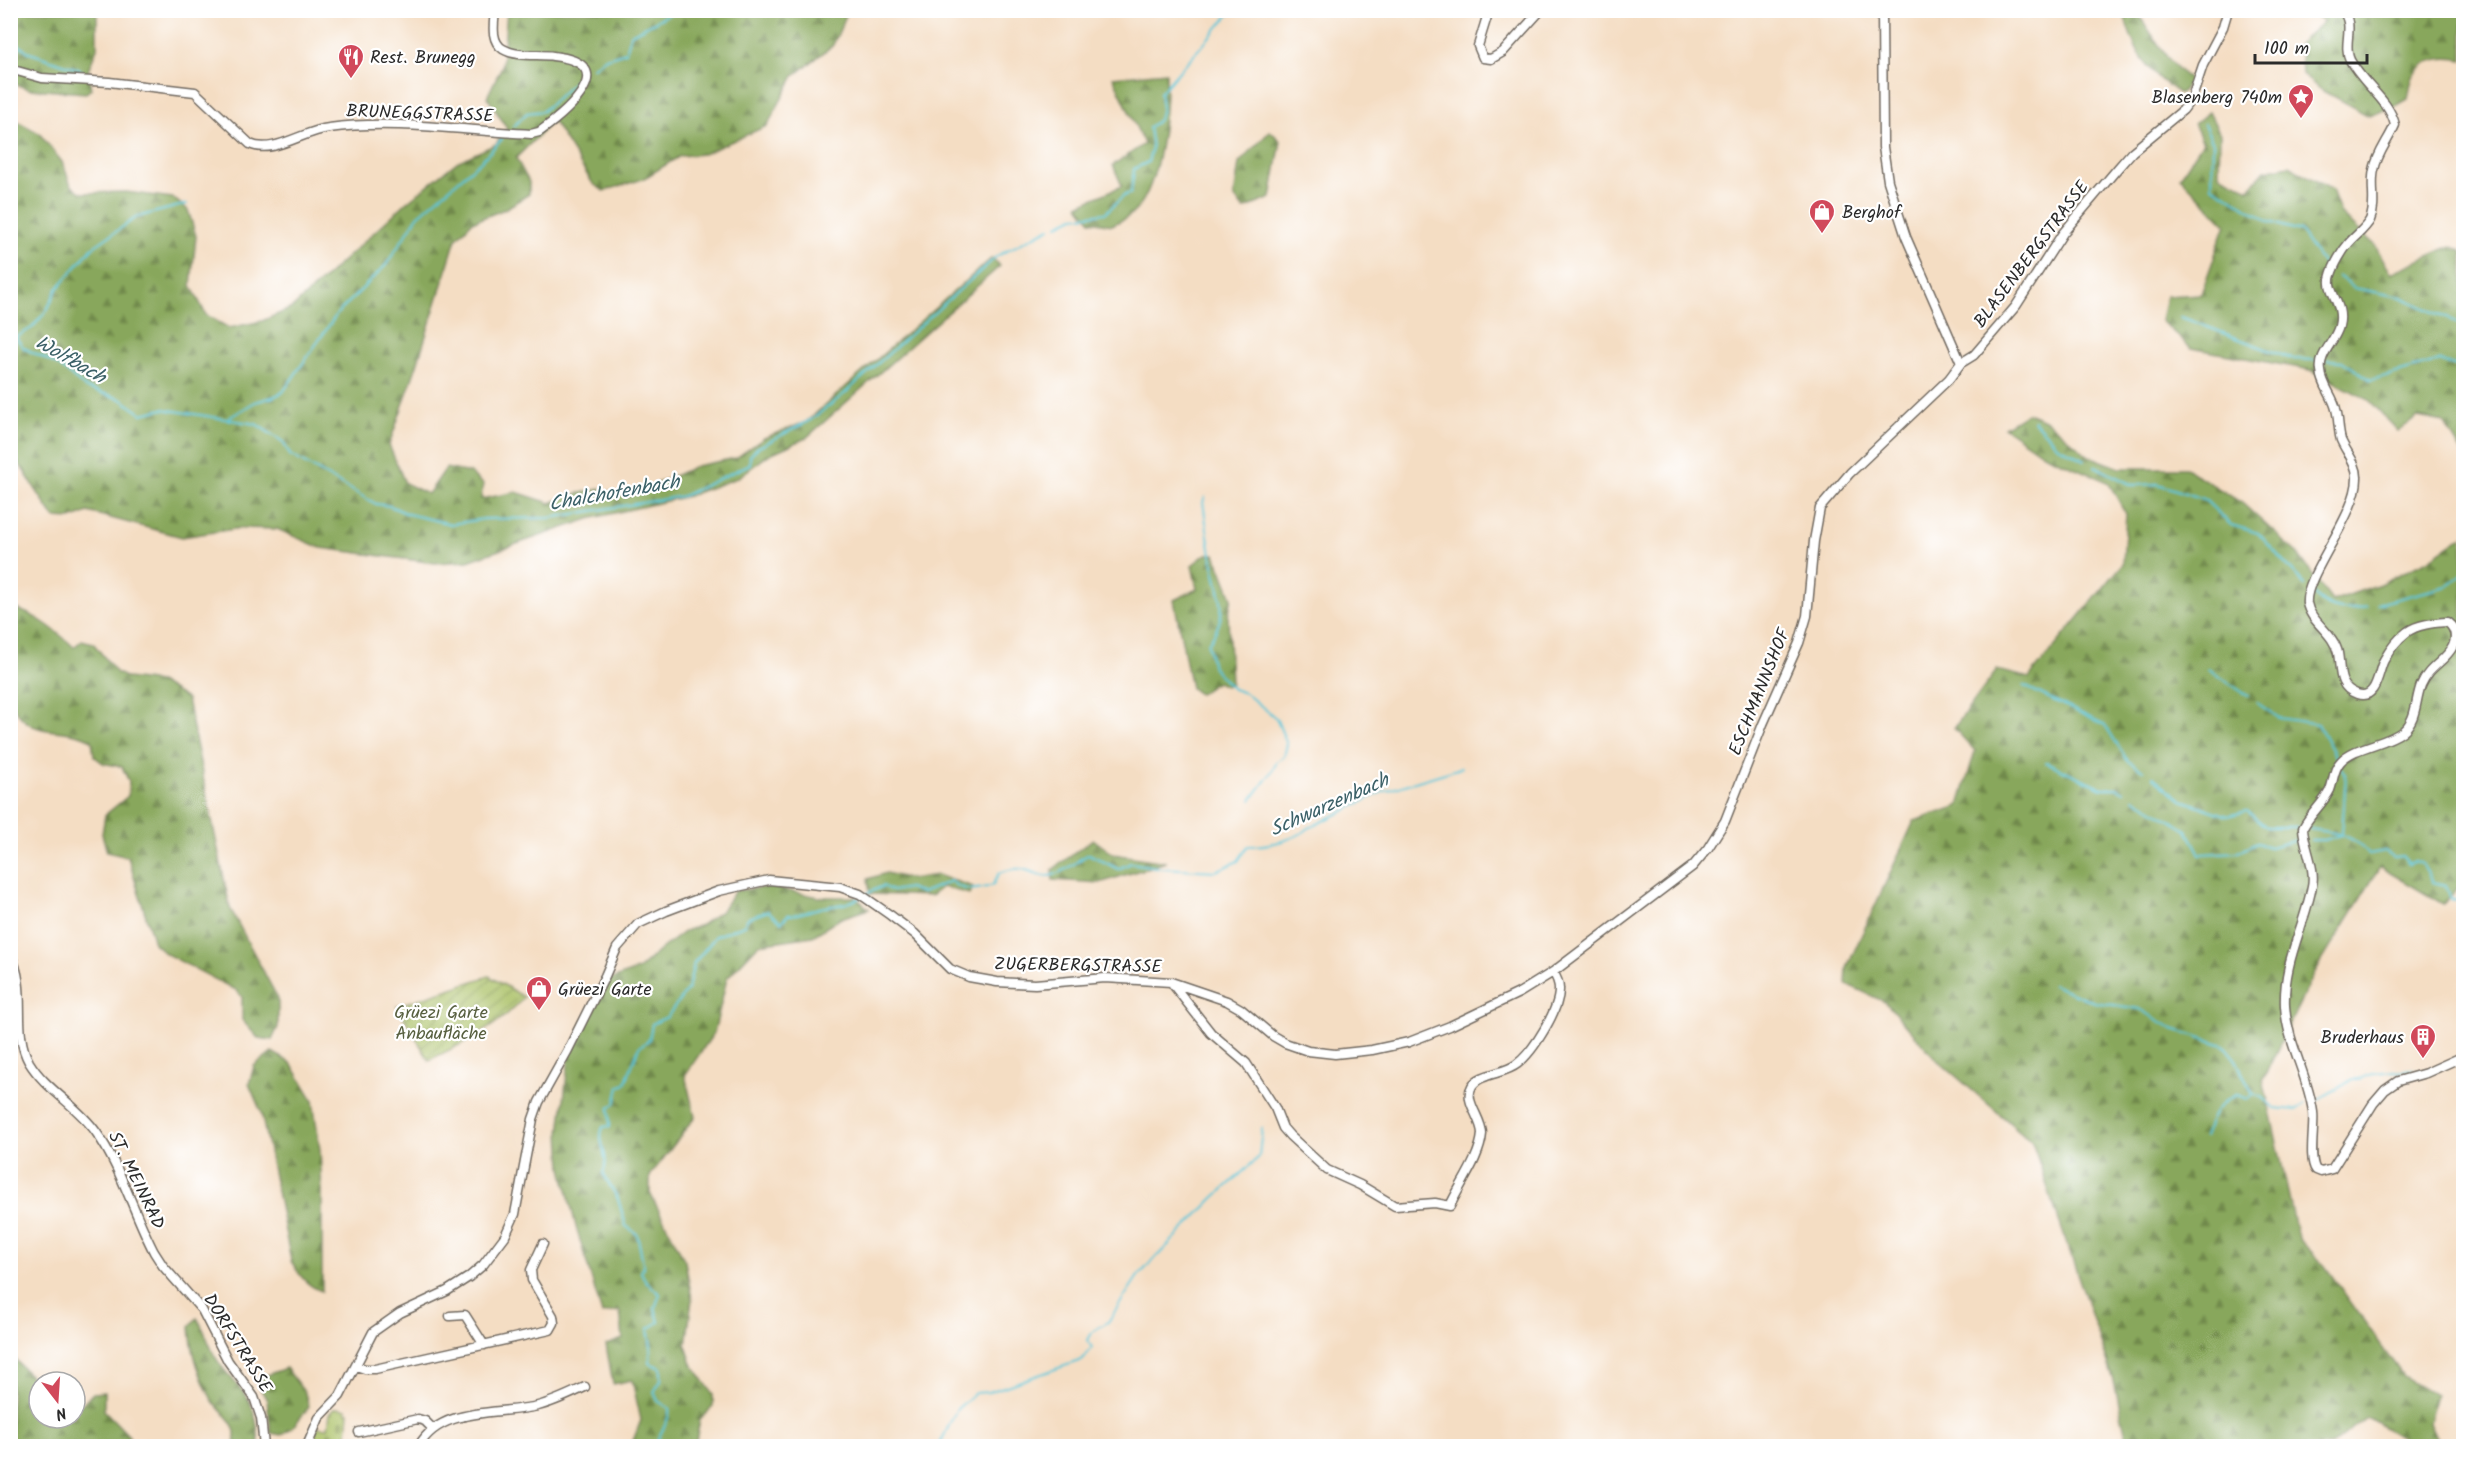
<svg xmlns="http://www.w3.org/2000/svg" width="2474" height="1457" font-family="Kalam,sans-serif">
	<style>
		.forest { fill: url(#forest-firs); stroke: #5a6943; stroke-width: 1.5 }
		.cemetery { fill: url(#cemetery-stones); stroke: #6b7648; stroke-width: 1.5 }
		.garden { fill: url(#garden-furrows); stroke: #6b7648; stroke-width: 1.5 }
		.lines { fill: none; stroke-linecap: round; stroke-linejoin: round }
		.stream { stroke: #5dc6d9; stroke-width: 2 }
		.minor-casing { stroke: #716960; stroke-width: 11 }
		.minor { stroke: #fff; stroke-width: 8 }
		.labels { text-anchor: middle; stroke-width: 4.5; stroke-linejoin: round; paint-order: stroke }
		.poi-label { font-size: 18px; fill: #2b2b2b; stroke: #fff; text-anchor: start }
		.street-label { font-size: 18px; fill: #2b2b2b; stroke: #fff }
		.park-label { font-size: 18px; fill: #586040; stroke: #fff }
		.water-label { font-size: 20px; font-style: italic; fill: #3c6168; stroke: #fff }
	</style>
	<defs>
		<pattern id="forest-firs" width="22" height="20" patternUnits="userSpaceOnUse" patternTransform="scale(1.5)"><rect width="22" height="20" fill="#88a75b"/><path d="M5 1l3.5 6h-7zM16 11l3.5 6h-7z" fill="#6f884b"/></pattern>
		<pattern id="cemetery-stones" width="16" height="16" patternUnits="userSpaceOnUse" patternTransform="scale(1.5)"><rect width="16" height="16" fill="#abc166"/><path d="M2 7V4a2 2 0 0 1 4 0v3zM10 15v-3a2 2 0 0 1 4 0v3z" fill="#8b9d54"/></pattern>
		<pattern id="garden-furrows" width="10" height="10" patternUnits="userSpaceOnUse" patternTransform="scale(1.5)"><rect width="10" height="10" fill="#abc166"/><path d="M-1 1l2-2M0 10L10 0M9 11l2-2" fill="none" stroke="#8b9d54"/></pattern>
	</defs>
	<rect width="100%" height="100%" fill="#fff"/>
	<filter id="ink" filterUnits="userSpaceOnUse"><feTurbulence type="fractalNoise" baseFrequency=".0167" numOctaves="2"/><feDisplacementMap in="SourceGraphic" scale="12" xChannelSelector="R" yChannelSelector="G"/><feConvolveMatrix kernelMatrix="1 2 1 2 8 2 1 2 1" color-interpolation-filters="sRGB"/></filter>
	<filter id="wash" filterUnits="userSpaceOnUse"><feTurbulence type="fractalNoise" baseFrequency=".008" numOctaves="4" result="noise"/><feDisplacementMap in="SourceGraphic" scale="24" xChannelSelector="R" yChannelSelector="G"/><feGaussianBlur stdDeviation="1.35" result="paint"/><feColorMatrix in="noise" values="0 0 0 0 0 0 0 0 0 0 0 0 0 0 0 0 0 1.4 0 .05"/><feComposite in="paint" operator="in"/></filter>
	<g filter="url(#wash)">
		<rect width="100%" height="100%" fill="#f4ddc3"/>
		<path class="forest" d="M11,11H97V48L88,71L91,89L86,93L29,89L11,83Z
			M507,11H848L833,45L794,76L767,126L703,154L680,156L643,179L604,191L593,184L553,121L516,158L529,182V194L505,209L472,222L456,239L416,368L389,445L405,483L428,494L446,468L470,473L483,484L481,499L516,492L550,503L570,495L601,489L627,497L696,466L736,458L764,438L806,422L992,258L1000,266L806,438L770,454L737,478L688,496L589,519L468,561L435,563L321,548L277,529L241,528L182,537L88,512L71,519L54,518L11,451L10,117L39,133L62,162L71,185L82,193L126,192L173,198L188,210L196,236L191,285L206,315L229,328L262,321L292,308L408,201L457,162L496,144L507,128L487,97L502,66Z
			M2123,11H2136L2167,57L2190,81L2180,94C2145,71 2133,50 2123,11Z
			M2308,11H2463V60C2447,56 2424,58 2414,75C2410,81 2410,92 2408,99L2394,107L2369,116L2323,91L2302,75L2301,55L2298,44L2324,21Z
			M1166,72C1167,108 1161,183 1136,210C1130,217 1120,221 1112,225L1091,221L1078,205L1122,186L1113,165L1144,144L1113,77Z
			M2209,112L2220,134L2219,174L2249,189L2265,170L2289,165L2332,190L2341,214L2375,245L2391,273L2451,246L2463,252V454L2444,422L2418,417L2398,431L2369,400L2311,370L2191,348L2161,321L2166,296L2201,294L2226,224L2180,177L2203,142L2194,124Z
			M1270,131L1281,141L1271,198L1244,209L1234,197L1239,163Z
			M2027,413L2047,421L2089,456L2120,468H2186L2242,503L2298,554L2332,601L2380,584L2428,560L2463,536V883L2443,904L2380,867L2315,972L2263,1079L2298,1238L2325,1266L2403,1376L2436,1395L2429,1422L2438,1441L2433,1446H2414L2367,1417L2330,1446H2128L2114,1381L2032,1142L1936,1059L1885,1002L1846,984L1847,967L1914,821L1959,806L1975,751L1954,728L1997,670L2029,678L2123,564L2126,514L2108,482L2043,454L2004,427Z
			M1206,554H1215L1232,598L1228,616L1231,683L1225,686L1217,682L1199,694L1191,688L1174,600L1197,589L1192,565Z
			M11,607C37,615 54,629 74,647L82,640L93,643L117,673L127,678L159,682L187,699L230,908L278,999V1027L272,1040L258,1038L242,1020V997L236,990L166,954L154,943L128,857L107,852L102,834L105,815L128,796L129,782L122,767L103,763L94,756L92,740C58,723 31,743 11,702Z
			M1093,839L1113,854L1166,862L1100,883L1053,880L1052,870Z
			M886,873L911,879L937,875L973,887L969,894L942,887L931,896L870,894L868,879Z
			M769,887L819,897H855L869,909L841,918L813,936L759,944L727,978L714,1033L685,1075L695,1117L650,1176V1193L685,1261L692,1299L686,1346L692,1364L713,1394V1407L700,1419L695,1446H631L641,1420L632,1380L613,1384L606,1345L623,1339L620,1311L602,1314L576,1227L562,1168L560,1133L569,1056L609,980L639,969L661,949L685,931L701,925L722,910L735,891Z
			M272,1052L291,1063L313,1100L320,1150L322,1192V1291C306,1286 299,1274 291,1261L261,1112L249,1084L254,1066Z
			M197,1318C205,1330 208,1343 215,1356C224,1374 244,1388 251,1405C257,1418 258,1433 259,1446H235C234,1442 235,1437 235,1432C233,1419 217,1410 211,1398C200,1377 191,1350 190,1326Z
			M11,1357L14,1358L37,1384L39,1418H51L57,1423L65,1418H75V1411L93,1393L104,1392V1410L129,1436L130,1446H11Z
			M286,1368L305,1393L309,1407L292,1428L281,1435L271,1433L267,1400L258,1385L267,1375Z"/>
		<path class="cemetery" d="M335,1408L347,1409L346,1412H349L346,1446H312L317,1427L328,1428L330,1413Z"/>
		<path class="garden" d="M489,976L524,997C499,1027 464,1043 429,1060L397,1006Z"/>
		<g class="lines">
			<path class="stream" d="M10,38L30,53L81,70
				M592,68L606,58L626,52L631,34L677,10
				M2204,124L2213,143L2212,186L2270,222L2300,231L2322,263L2327,268
				M513,127L527,113L543,111L580,76
				M1058,225L1074,217L1105,213L1125,195L1131,193L1134,169L1148,162L1152,148L1149,127L1159,120L1162,107L1160,93L1233,10
				M2338,276L2354,288L2401,297L2464,326
				M2181,317L2292,359L2315,360
				M10,330L24,348L58,365L86,388L121,399L142,414L163,409L256,424L283,442L290,455L376,504L390,506L408,514L451,524L484,519L549,518L683,496L750,464V456L757,448L812,419L843,395L997,256L1050,228
				M16,337L32,328L47,310L57,289L92,248L137,217L187,204
				M2328,360L2342,361L2371,380L2440,361L2464,368
				M227,419L255,402L273,397L283,392L337,314L386,265L418,216L483,159L502,139
				M2034,421L2058,446L2085,460
				M2095,466L2132,485L2158,484L2204,499L2231,525L2258,533L2305,585
				M1205,497L1203,502C1206,521 1208,540 1212,559C1218,595 1232,610 1208,644L1213,668L1233,689L1245,693L1276,718L1287,744L1284,757L1277,761C1274,772 1258,789 1251,800
				M2314,594C2328,610 2347,612 2366,607
				M2378,604L2447,586L2464,573
				M2208,669L2248,696
				M2024,686L2105,725L2128,761L2143,770
				M2257,703L2279,718L2318,724L2336,757
				M2046,762L2102,788H2117L2124,792
				M2153,777L2182,800L2228,816L2247,811L2266,827H2297
				M2134,798L2187,830L2200,854L2238,852L2257,843L2270,847L2298,840
				M2310,829C2334,832 2353,834 2369,854L2385,851L2394,857L2402,856L2409,864L2415,861L2422,864L2433,882L2446,885L2451,899L2464,903
				M2342,834L2346,774L2342,768
				M2311,840H2325L2340,835
				M866,894L883,886L892,891L909,888L922,893L951,881C963,893 978,890 993,885L999,873C1008,870 1017,867 1026,870C1036,873 1043,878 1053,875C1067,872 1077,860 1089,854L1118,869L1131,863L1161,868L1216,871L1238,861L1248,846C1267,846 1295,840 1309,828L1382,792L1461,768
				M2053,985L2094,1002L2140,1009L2173,1029L2224,1045L2236,1060L2253,1094L2261,1097L2275,1108L2296,1110L2305,1104
				M2318,1100C2329,1092 2343,1087 2352,1079H2359L2376,1073L2414,1069
				M2204,1137C2212,1116 2215,1104 2237,1095L2248,1099L2253,1095
				M656,1446C658,1433 671,1421 669,1408L658,1401L654,1392L661,1380V1368L649,1363L651,1347L648,1329L659,1322L655,1308L660,1294L646,1282L641,1272L644,1267L637,1234L626,1226L618,1199L603,1173C611,1157 596,1142 603,1127L610,1126L609,1108L615,1104L619,1087L625,1084L639,1047L649,1040L652,1024L667,1017L688,989L694,963L716,936L744,925L748,918L768,911L781,922L788,915C802,915 811,909 825,907C842,904 844,906 861,897
				M939,1446L957,1409L975,1393L989,1392L1082,1360L1092,1348L1088,1340L1093,1331L1108,1322L1138,1276L1214,1198L1259,1157L1262,1128"/>
		</g>
	</g>
	<g filter="url(#ink)">
		<g class="lines">
			<defs>
				<path id="minor" d="M1489,10L1478,46L1483,58L1491,59L1503,52L1541,10
					M1882,10L1883,147L1888,181L1906,237L1961,363
					M2342,10C2356,26 2342,43 2350,60C2362,84 2389,99 2395,125C2388,141 2377,154 2374,170C2370,186 2377,204 2370,220C2365,229 2355,236 2349,243C2342,251 2334,265 2331,275C2325,292 2345,303 2339,326C2335,342 2318,354 2321,371C2322,385 2333,396 2336,409C2339,419 2338,430 2341,440C2346,452 2357,463 2357,477C2358,514 2304,576 2307,603C2310,622 2334,633 2338,653C2341,669 2337,687 2357,694C2377,701 2378,671 2384,660C2390,649 2398,639 2407,632C2418,624 2434,623 2447,622C2455,628 2457,636 2453,646C2446,661 2429,666 2421,685C2415,701 2417,719 2403,731C2385,745 2355,746 2341,761C2333,769 2334,780 2330,790C2323,804 2310,814 2303,828C2304,847 2316,868 2312,886C2304,928 2283,962 2285,1006C2287,1043 2308,1075 2313,1112C2315,1127 2308,1159 2316,1170L2321,1172L2332,1169L2373,1104L2385,1090L2398,1081L2426,1073L2464,1056
					M10,69L42,78L109,82L195,92L250,144C273,155 303,131 329,128C395,119 465,131 531,134L539,132C567,112 624,64 553,56C538,54 516,57 503,49C490,41 494,23 495,10
					M10,954C29,990 11,1030 29,1062C46,1090 77,1105 96,1132C120,1165 134,1214 154,1252L163,1266L202,1310L228,1361L254,1397L261,1418L264,1446
					M1171,982L1211,1033L1246,1063L1275,1108L1283,1128L1290,1136L1327,1170L1360,1185L1395,1206L1435,1203L1450,1206C1460,1184 1480,1158 1482,1134C1482,1118 1463,1101 1472,1086C1480,1073 1505,1074 1517,1064C1533,1052 1560,1009 1559,989C1559,982 1557,978 1553,972
					M450,1316L465,1315L484,1345
					M356,1366L365,1369H375L550,1330L554,1323L553,1316L532,1280L531,1270L543,1244
					M359,1432L418,1419L425,1421L433,1429
					M307,1446L319,1418L340,1396L373,1332L400,1313L447,1291L469,1277L483,1265L505,1236L515,1214L533,1119L539,1102L568,1050L605,976L617,948L638,924L666,911L719,891L769,880L840,887L860,894L890,915L915,934L950,969L969,977L997,982L1035,984L1105,978L1171,982L1227,1001L1241,1009L1273,1036L1285,1043L1308,1051L1335,1054L1372,1050L1409,1042L1450,1026L1519,993L1553,972L1693,866L1708,848L1725,821L1763,724L1799,643L1807,616L1814,541L1820,508L1850,473L1949,379L1961,363L1974,355L2016,306L2063,233L2118,168L2132,152L2183,110L2192,98L2203,65L2223,27L2228,10
					M419,1446C441,1406 499,1415 538,1406C554,1402 570,1394 585,1387"/>
			</defs>
			<use href="#minor" class="minor-casing"/>
			<use href="#minor" class="minor"/>
		</g>
	</g>
	<defs>
		<symbol id="restaurant-pin" viewBox="-11 -11 22 30"><path d="M0 17L-7.5 6A9.5 9.5 0 1 1 7.5 6Z" fill="#d1495b" stroke="#fff"/><path d="M-5-6h1v4h1v-4h1v4h1v-4h1v5L-1.5 .5V6h-2V.5L-5-1ZM5-6V6H3V1.5H1.5Q1.5-4 5-6Z" fill="#fff"/></symbol>
		<symbol id="sight-pin" viewBox="-11 -11 22 30"><path d="M0 17L-7.5 6A9.5 9.5 0 1 1 7.5 6Z" fill="#d1495b" stroke="#fff"/><path d="M0-6L1.8-2.2L6-1.7L2.9 1.2L3.7 5.4L0 3.3L-3.7 5.4L-2.9 1.2L-6-1.7L-1.8-2.2Z" fill="#fff"/></symbol>
		<symbol id="shop-pin" viewBox="-11 -11 22 30"><path d="M0 17L-7.5 6A9.5 9.5 0 1 1 7.5 6Z" fill="#d1495b" stroke="#fff"/><path d="M-5-2.5h2.3a2.7 3.5 0 0 1 5.4 0H5L5.5 6h-11ZM-1.5-2.5h3a1.5 2.3 0 0 0-3 0Z" fill="#fff"/></symbol>
		<symbol id="building-pin" viewBox="-11 -11 22 30"><path d="M0 17L-7.5 6A9.5 9.5 0 1 1 7.5 6Z" fill="#d1495b" stroke="#fff"/><path d="M-4-6H4V6H1V3H-1V6H-4ZM-2.5-4.3h1.7v1.8h-1.7ZM.8-4.3h1.7v1.8H.8ZM-2.5-1h1.7V.8h-1.7ZM.8-1h1.7V.8H.8Z" fill="#fff"/></symbol>
	</defs>
	<g fill-rule="evenodd">
		<use href="#restaurant-pin" x="336" y="42" width="30" height="40"/>
		<use href="#sight-pin" x="2286" y="82" width="30" height="40"/>
		<use href="#shop-pin" x="1807" y="197" width="30" height="40"/>
		<use href="#shop-pin" x="524" y="974" width="30" height="40"/>
		<use href="#building-pin" x="2408" y="1022" width="30" height="40"/>
	</g>
	<g class="labels">
		<g class="poi-label">
			<text x="370" y="63">Rest. Brunegg</text>
			<text x="2282" y="103" text-anchor="end">Blasenberg 740m</text>
			<text x="1842" y="218">Berghof</text>
			<text x="558" y="995">Grüezi Garte</text>
			<text x="2404" y="1043" text-anchor="end">Bruderhaus</text>
		</g>
		<g class="street-label">
			<text transform="translate(420 113) rotate(2)" y="6">BRUNEGGSTRASSE</text>
			<text transform="translate(2031 254) rotate(-53)" y="6">BLASENBERGSTRASSE</text>
			<text transform="translate(1759 692) rotate(-68)" y="6">ESCHMANNSHOF</text>
			<text transform="translate(1078 965) rotate(1)" y="6">ZUGERBERGSTRASSE</text>
			<text transform="translate(137 1180) rotate(64)" y="6">ST. MEINRAD</text>
			<text transform="translate(238 1343) rotate(58)" y="6">DORFSTRASSE</text>
		</g>
		<g class="park-label">
			<text x="441" y="1018">Grüezi Garte<tspan x="441" dy="21">Anbaufläche</tspan></text>
		</g>
		<g class="water-label">
			<text transform="translate(71 359) rotate(30)" y="7">Wolfbach</text>
			<text transform="translate(614 492) rotate(-10)" y="7">Chalchofenbach</text>
			<text transform="translate(1329 804) rotate(-24)" y="7">Schwarzenbach</text>
		</g>
	</g>
	<rect width="2474" height="1457" fill="none" stroke="#fff" stroke-width="36"/>
	<g transform="translate(57 1400) rotate(163)"><circle r="28" fill="#ffffff" stroke="#aaaaaa" stroke-width="1.5"/>
	<path d="M0-4.5L10 22L0 15L-10 22Z" fill="#d1495b"/>
	<text y="-9" font-size="16" font-weight="bold" text-anchor="middle" fill="#2b2b2b">N</text>
	</g>
	<path d="M2255 54v9h112v-9" fill="none" stroke="#2b2b2b" stroke-width="3"/>
	<text x="2264" y="54" font-size="18" fill="#2b2b2b" stroke="#ffffff" stroke-width="4.5" paint-order="stroke">100 m</text>
</svg>
